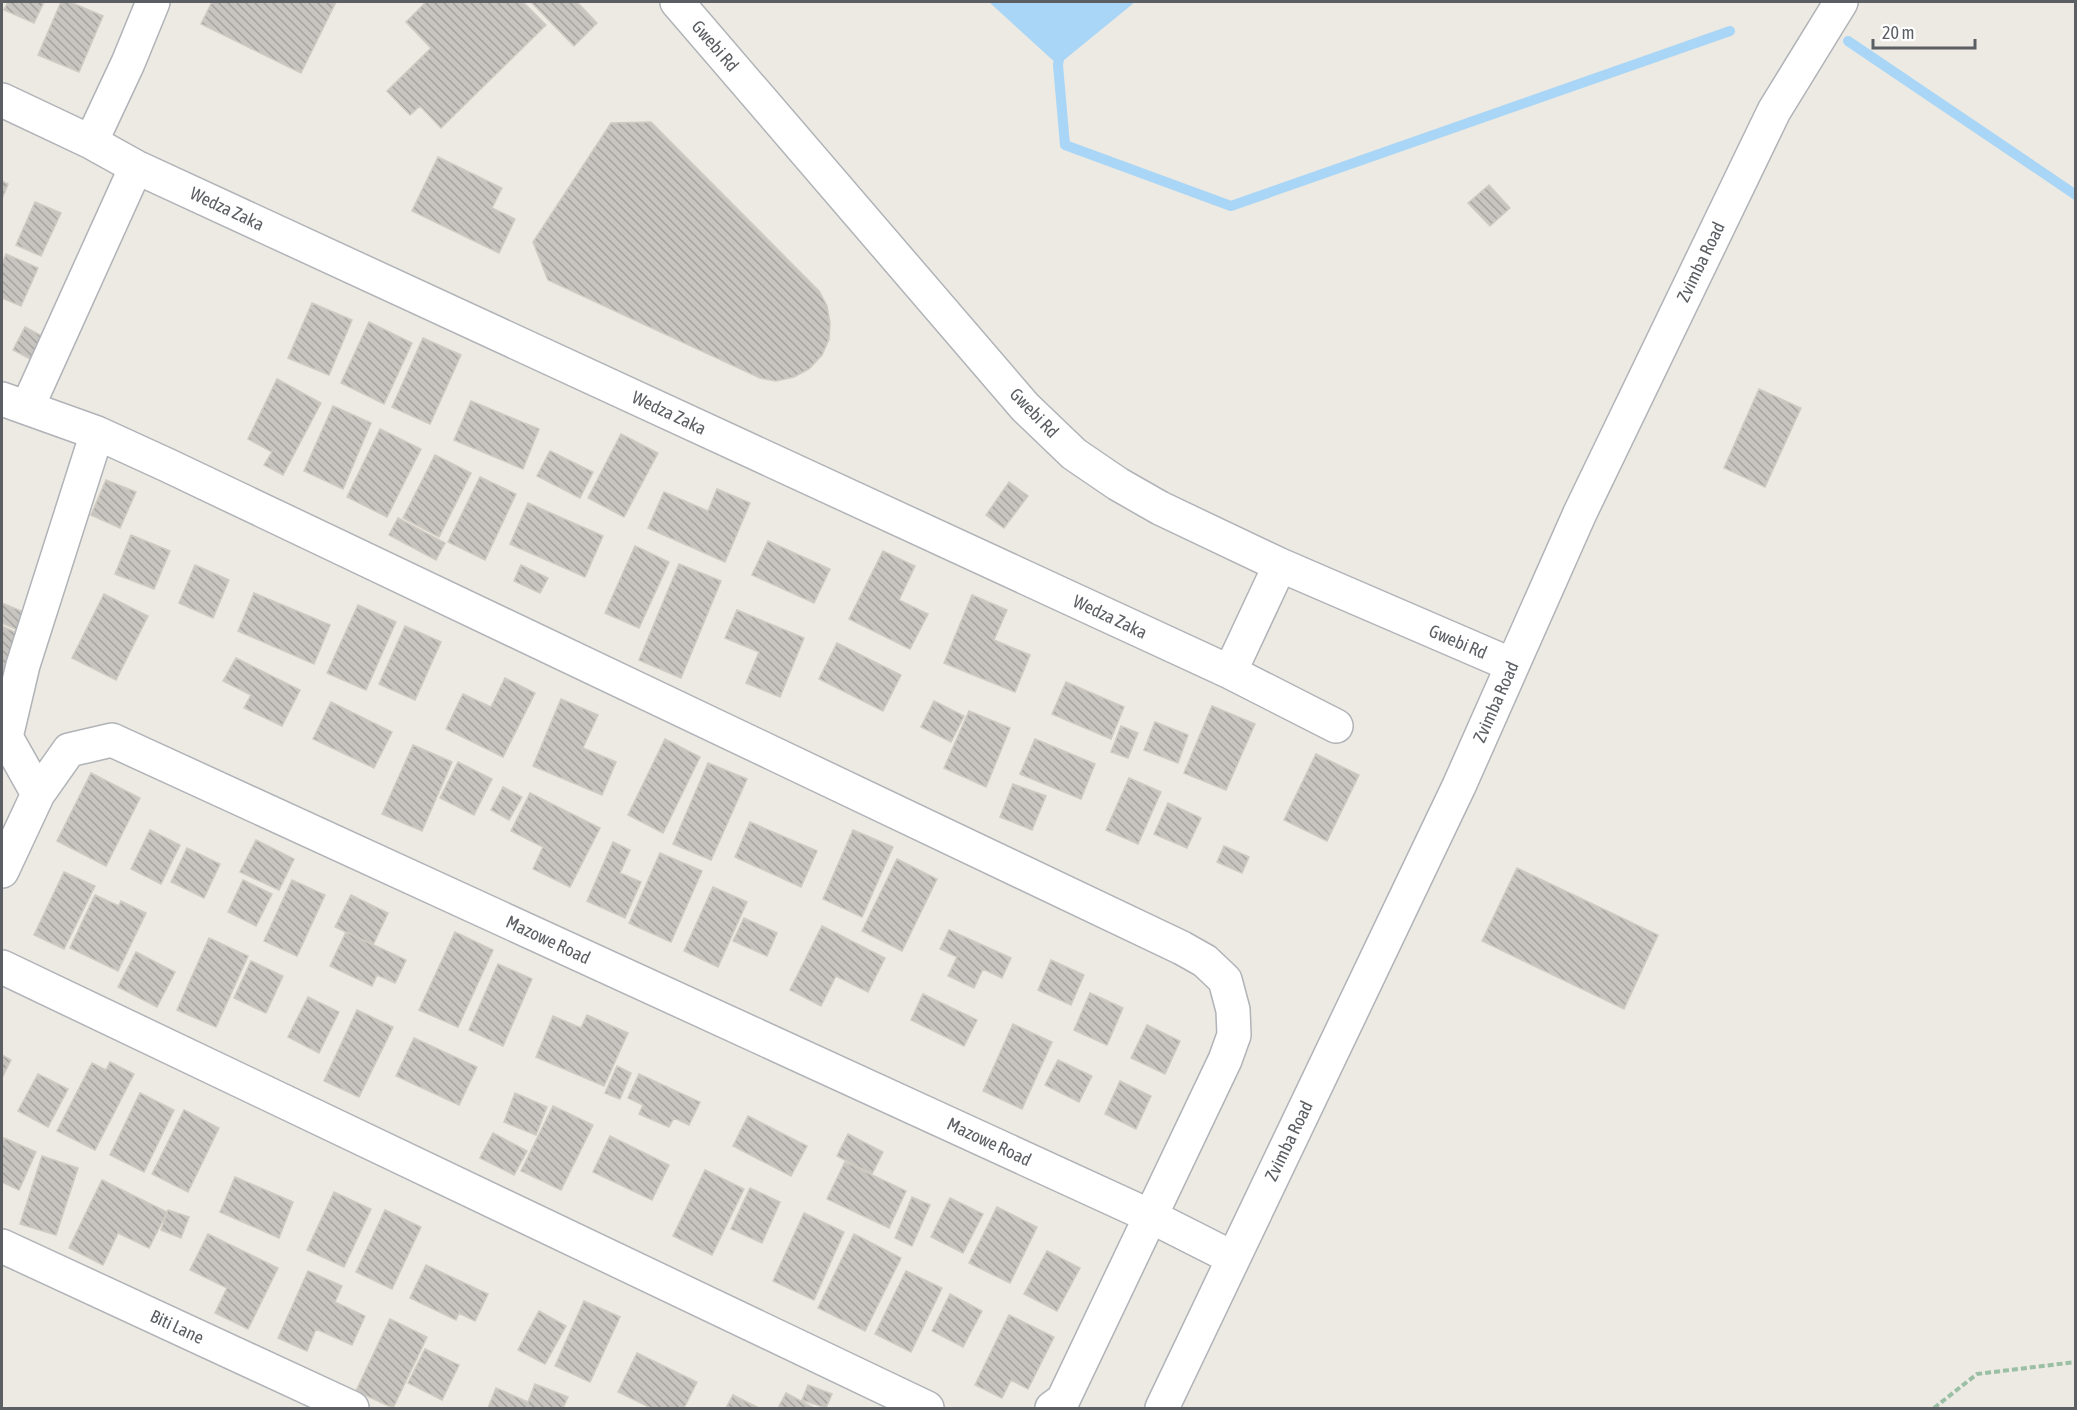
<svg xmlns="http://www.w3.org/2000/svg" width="2077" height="1410" font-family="'Asap Condensed',sans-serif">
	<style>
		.water { fill: #a9d6f6 }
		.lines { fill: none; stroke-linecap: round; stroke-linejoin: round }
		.stream { stroke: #a9d6f6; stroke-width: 10 }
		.building { fill: url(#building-back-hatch); stroke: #d0cbc2; stroke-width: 1.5 }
		.minor-casing { stroke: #b0b3b7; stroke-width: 36 }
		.path { stroke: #9abfa4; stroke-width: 4; stroke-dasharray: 6 3; stroke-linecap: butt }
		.minor { stroke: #fff; stroke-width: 33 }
		.labels { text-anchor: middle; stroke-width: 5; stroke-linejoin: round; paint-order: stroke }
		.street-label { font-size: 18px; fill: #5b5e62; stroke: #fff }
	</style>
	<defs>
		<pattern id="building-back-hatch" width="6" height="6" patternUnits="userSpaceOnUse" patternTransform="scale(1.5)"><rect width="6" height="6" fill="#c8c5c0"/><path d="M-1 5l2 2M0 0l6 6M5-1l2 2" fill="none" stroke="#a5a39f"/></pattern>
	</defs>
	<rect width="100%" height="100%" fill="#eceae3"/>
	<path class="water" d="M989,2H1135L1058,65Z"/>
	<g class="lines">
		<path class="stream" d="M1848,41L2076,195
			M1060,52L1058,65L1065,145L1231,206L1730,31"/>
	</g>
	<path class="building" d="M8,2H44L34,23L4,10Z
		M61,2H70L103,16L79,72L38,55Z
		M212,2H336L301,73L201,24Z
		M426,2H523L546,25L441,128L420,106L410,115L387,91L431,48L406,22Z
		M531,2H577L597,23L574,46Z
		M651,122L819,291L827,306L830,323L829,339L822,355L809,369L794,377L776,381L760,378L548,280L533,242L611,123Z
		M438,157L502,188L492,208L515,219L499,253L412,211Z
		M2,181L8,184L2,199Z
		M1489,185L1510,208L1490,226L1468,203Z
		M35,202L61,213L41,256L16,245Z
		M6,254L38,268L21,306L2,298V264Z
		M312,303L352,320L329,375L288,358Z
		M369,322L412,343L384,404L341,383Z
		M25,327L44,337L32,360L13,350Z
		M423,338L461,355L430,424L392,407Z
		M277,379L321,403L283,475L264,465L272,452L248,439Z
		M1759,389L1801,408L1765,487L1724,468Z
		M471,401L539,429L523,469L454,440Z
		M333,406L371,423L343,489L304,471Z
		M380,429L421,449L387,517L347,497Z
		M621,434L658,453L624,517L588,498Z
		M550,451L593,472L580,498L537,476Z
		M435,455L471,473L439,537L403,518Z
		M480,477L516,494L485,560L448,542Z
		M106,480L136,492L120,528L91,515Z
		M1009,482L1028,496L1004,528L986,515Z
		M717,489L750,503L725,562L648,528L664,492L708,511Z
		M528,503L603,536L585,577L510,544Z
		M398,518L445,543L436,560L389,535Z
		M131,535L170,551L154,589L115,574Z
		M768,541L830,569L814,603L752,575Z
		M635,546L669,562L639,628L605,613Z
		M883,551L915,566L899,600L928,614L910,649L849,619Z
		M679,564L721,581L681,678L639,660Z
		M195,565L229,580L213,618L179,603Z
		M521,565L548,578L540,593L514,581Z
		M254,593L330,625L314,664L238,631Z
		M104,594L148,616L116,680L72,658Z
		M972,595L1007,610L994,640L1030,655L1015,692L944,663Z
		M2,603L28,614L20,631L2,623Z
		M358,605L396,622L366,690L327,673Z
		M737,610L804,638L780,697L746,683L759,652L725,638Z
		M2,626L21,635L5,670L2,668Z
		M405,626L441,642L415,700L379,684Z
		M837,643L901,675L883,711L819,679Z
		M236,658L300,690L282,726L244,708L251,695L223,681Z
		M505,678L535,693L503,757L446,729L463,694L491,707Z
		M1066,682L1124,707L1111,739L1052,714Z
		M561,699L598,715L583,748L616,762L602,795L533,766Z
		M934,701L964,716L951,742L921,727Z
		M331,702L392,732L374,768L313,739Z
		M1212,706L1255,724L1226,790L1184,773Z
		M969,711L1010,728L986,787L944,768Z
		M1155,722L1188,735L1178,763L1144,750Z
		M1121,726L1138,733L1128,758L1111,752Z
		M665,739L700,757L663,833L628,815Z
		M1035,739L1095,764L1081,799L1020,774Z
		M413,745L452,762L422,831L382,814Z
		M1316,754L1359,775L1327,841L1284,820Z
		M458,762L492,779L474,815L440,798Z
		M708,763L747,779L711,860L673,844Z
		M91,773L140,798L106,866L57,841Z
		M1129,778L1161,792L1138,844L1106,830Z
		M1013,784L1046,796L1032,830L1000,817Z
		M503,787L522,797L509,820L491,810Z
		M530,793L600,828L570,887L533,869L543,847L511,831Z
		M1168,803L1201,818L1187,848L1154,834Z
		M750,822L817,851L801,887L735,857Z
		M150,830L180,845L161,884L131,869Z
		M853,830L893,847L862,917L823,899Z
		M256,840L294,859L279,890L240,872Z
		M613,842L630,850L620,873L641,882L625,918L587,901Z
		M1224,846L1249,857L1242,873L1217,862Z
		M187,848L220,864L204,898L171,882Z
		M660,853L702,871L671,942L629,923Z
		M897,859L937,879L902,951L862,931Z
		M1517,868L1658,935L1624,1009L1482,941Z
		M64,872L95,886L64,949L34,935Z
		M243,880L272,894L256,926L228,912Z
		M292,880L325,895L297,956L264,941Z
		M713,887L747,902L718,967L684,951Z
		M95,895L119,906L121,901L146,913L118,971L70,948Z
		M351,895L388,913L373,945L335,927Z
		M744,918L777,933L767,956L733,941Z
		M822,926L885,958L868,992L836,976L821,1006L790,990Z
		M949,930L1011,958L1002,978L983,969L974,988L948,976L957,957L940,949Z
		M346,932L406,960L395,983L377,975L372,986L330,966Z
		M455,932L493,950L458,1027L419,1010Z
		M209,938L248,956L216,1027L177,1010Z
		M136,952L175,972L157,1007L118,987Z
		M1051,960L1084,975L1071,1005L1038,990Z
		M251,961L283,976L266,1013L234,998Z
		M498,964L532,979L503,1046L469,1030Z
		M1090,993L1123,1008L1107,1045L1074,1030Z
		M923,994L977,1020L964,1046L911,1020Z
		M308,997L339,1012L319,1053L288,1037Z
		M357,1010L393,1027L359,1097L324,1081Z
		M587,1015L628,1033L604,1086L536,1057L553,1016L581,1028Z
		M1013,1024L1052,1042L1022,1109L983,1091Z
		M1147,1025L1180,1041L1165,1074L1131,1058Z
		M414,1038L477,1067L459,1105L396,1076Z
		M2,1055L11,1060L2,1078Z
		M1058,1060L1092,1076L1079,1102L1045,1085Z
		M110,1062L134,1074L95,1150L57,1131L92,1063L106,1070Z
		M617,1066L631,1073L620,1099L605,1093Z
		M38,1074L68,1089L48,1127L18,1111Z
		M639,1074L700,1102L689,1125L674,1118L669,1127L639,1114L643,1105L628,1098Z
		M1120,1081L1151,1096L1136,1129L1105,1114Z
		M140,1093L174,1110L144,1172L110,1155Z
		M515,1093L547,1107L536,1135L504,1122Z
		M553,1106L593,1125L561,1190L521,1171Z
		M184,1110L219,1128L188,1192L152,1174Z
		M748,1116L807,1146L791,1176L733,1146Z
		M493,1133L527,1151L514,1175L480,1158Z
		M848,1134L883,1152L872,1174L837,1156Z
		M610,1136L669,1165L652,1200L593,1172Z
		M4,1138L36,1152L19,1190L2,1182V1143Z
		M42,1156L78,1168L56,1235L20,1224Z
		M845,1162L906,1191L889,1228L827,1199Z
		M705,1170L744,1189L712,1255L673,1236Z
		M235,1177L293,1202L279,1238L220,1212Z
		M102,1180L167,1212L149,1248L118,1233L103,1265L69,1248Z
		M750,1188L780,1202L762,1243L731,1229Z
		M334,1192L371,1209L344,1267L307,1250Z
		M912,1197L930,1205L912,1246L895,1238Z
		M950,1198L983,1214L963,1253L931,1237Z
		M997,1207L1037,1227L1010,1283L969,1263Z
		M168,1210L189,1217L181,1238L161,1230Z
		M385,1210L421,1227L392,1289L356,1272Z
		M804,1213L844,1232L814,1300L773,1281Z
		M208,1234L278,1268L248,1329L215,1313L227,1288L190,1270Z
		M854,1234L901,1258L865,1331L818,1308Z
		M1047,1251L1080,1268L1057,1311L1024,1294Z
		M426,1265L488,1294L475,1321L459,1313L456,1320L410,1298Z
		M308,1271L342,1286L335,1302L365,1316L352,1345L316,1329L307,1351L278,1338Z
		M906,1271L942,1288L911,1352L875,1334Z
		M950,1294L982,1311L963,1347L932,1331Z
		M584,1301L620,1317L590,1382L555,1366Z
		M539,1311L566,1326L545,1364L518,1350Z
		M1009,1315L1054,1337L1028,1389L1011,1380L1002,1398L975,1385Z
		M390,1319L427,1337L393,1408L356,1391Z
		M425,1349L459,1365L442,1400L408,1383Z
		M637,1353L697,1382L684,1408H651L618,1392Z
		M535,1384L568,1397L563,1408H488L496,1388L528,1402Z
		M808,1385L832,1394L826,1408L802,1400Z
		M786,1393L814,1408H778Z
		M733,1395L759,1408H726Z"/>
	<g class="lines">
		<defs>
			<path id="minor" d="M677,2L1025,407L1074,454L1118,484L1160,508L1280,565L1512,665
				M2,100L91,142L136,167L1230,672L1336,726
				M91,142L128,63L153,2
				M2,399L97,433L167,465L1182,948L1205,961L1225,980L1233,1010L1234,1035L1225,1060L1063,1400L1052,1408
				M27,408L136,167
				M1230,672L1280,565
				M38,794L6,737L23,665L97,433
				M2,871L38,794L69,750L112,740L1150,1216L1233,1258
				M2,967L927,1408
				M2,1246L352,1408
				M1162,1408L1459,786L1580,513L1774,111L1841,2"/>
		</defs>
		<use href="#minor" class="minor-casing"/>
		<path class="path" d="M1934,1408L1977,1374L2076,1362"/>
		<use href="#minor" class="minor"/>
	</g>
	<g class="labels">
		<g class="street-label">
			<text transform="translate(715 46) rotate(49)" y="6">Gwebi Rd</text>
			<text transform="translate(227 209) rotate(25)" y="6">Wedza Zaka</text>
			<text transform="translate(1701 262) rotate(-64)" y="6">Zvimba Road</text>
			<text transform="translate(669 413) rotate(25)" y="6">Wedza Zaka</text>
			<text transform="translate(1034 413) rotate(46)" y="6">Gwebi Rd</text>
			<text transform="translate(1110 617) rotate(25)" y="6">Wedza Zaka</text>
			<text transform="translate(1458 642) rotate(23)" y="6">Gwebi Rd</text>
			<text transform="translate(1496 702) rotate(-66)" y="6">Zvimba Road</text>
			<text transform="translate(548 940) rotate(25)" y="6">Mazowe Road</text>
			<text transform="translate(1289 1141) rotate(-64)" y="6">Zvimba Road</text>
			<text transform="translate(989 1142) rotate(25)" y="6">Mazowe Road</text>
			<text transform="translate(177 1327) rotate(25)" y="6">Biti Lane</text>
		</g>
	</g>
	<rect width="2077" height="1410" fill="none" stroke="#5b5e62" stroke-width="6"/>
	<path d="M1873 39v9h102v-9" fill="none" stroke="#5b5e62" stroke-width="3"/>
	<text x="1882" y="39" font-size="18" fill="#5b5e62" stroke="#ffffff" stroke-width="4.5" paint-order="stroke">20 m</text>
</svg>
